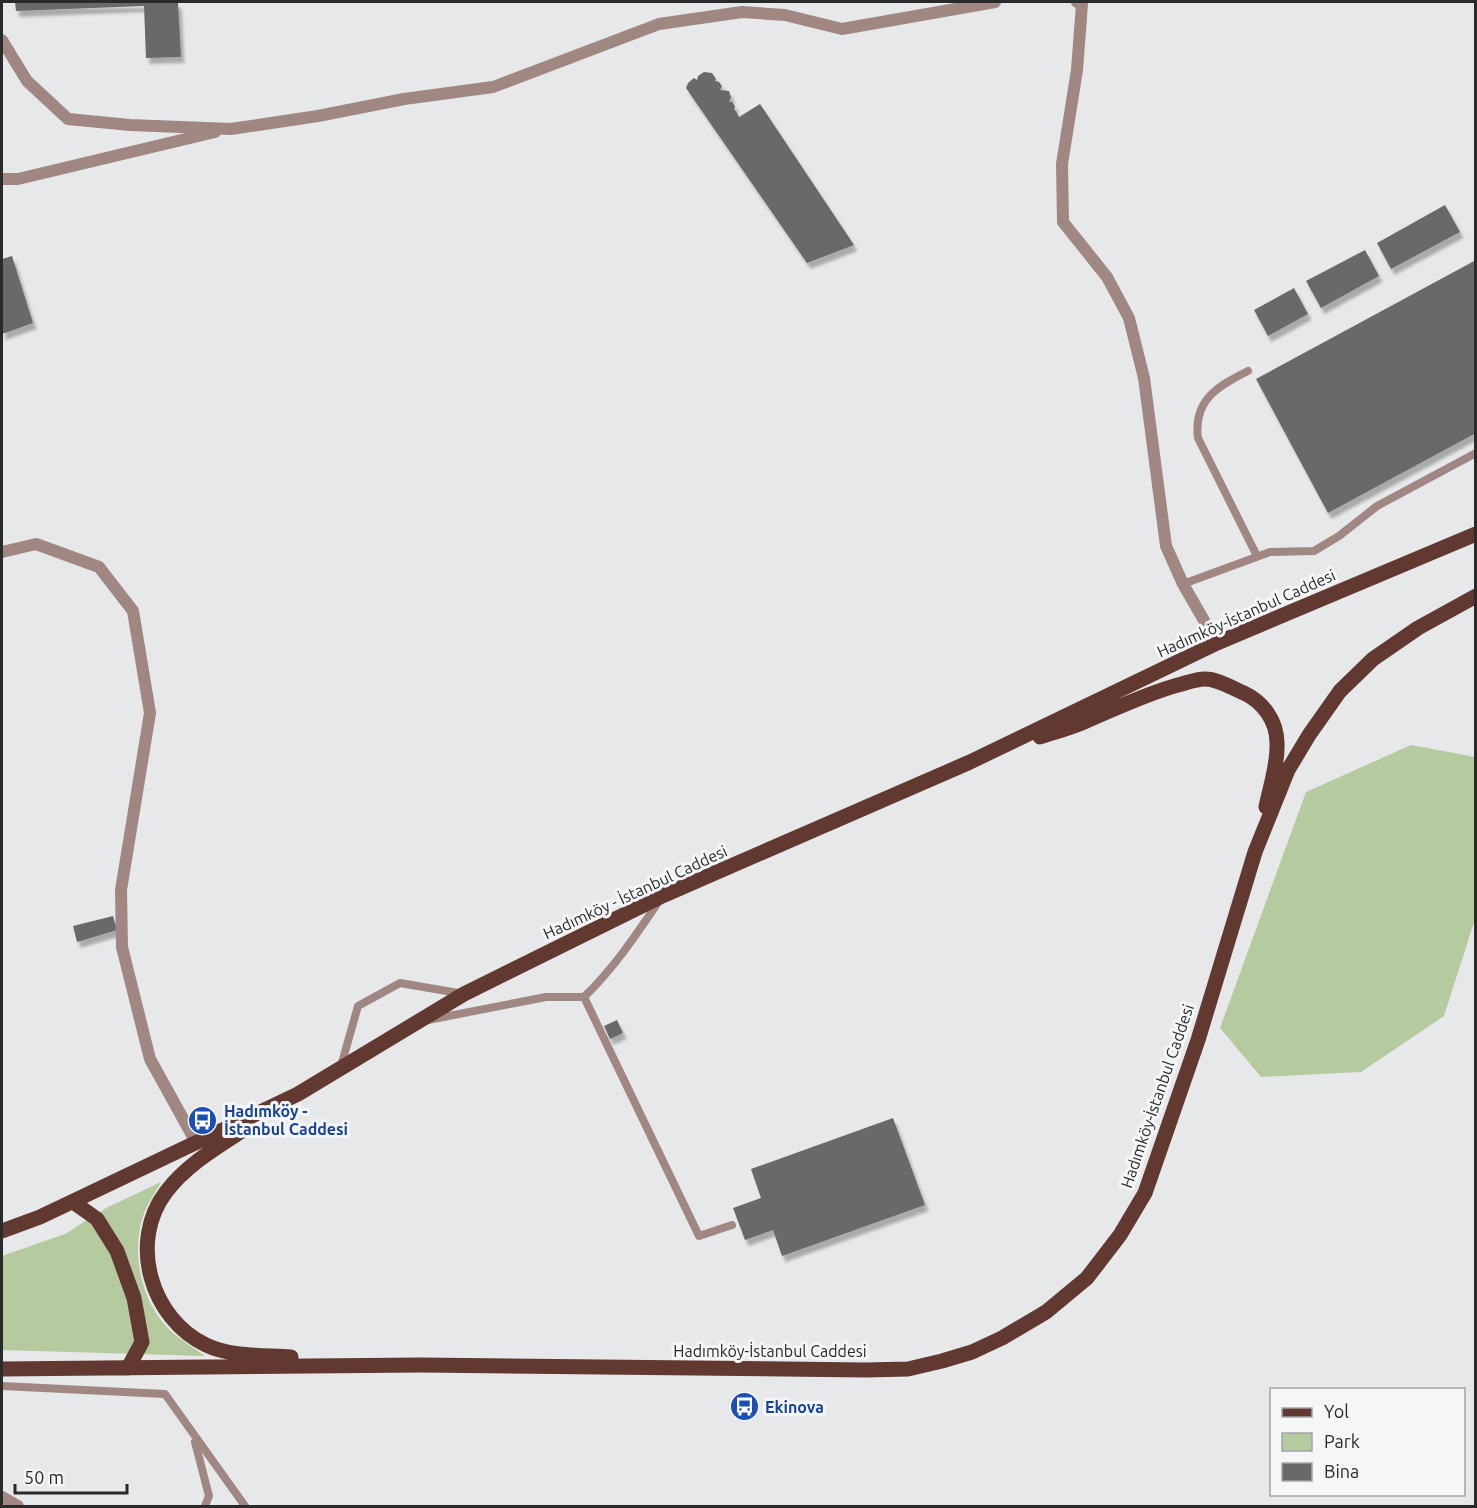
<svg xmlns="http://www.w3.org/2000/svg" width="1477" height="1508" font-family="Ubuntu,sans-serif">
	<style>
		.green { fill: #b5ca9f }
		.building { fill: #68696b; filter: url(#shadow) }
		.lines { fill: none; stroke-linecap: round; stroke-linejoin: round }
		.lane { stroke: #a08782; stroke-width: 8 }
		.street { stroke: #a08782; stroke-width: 12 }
		.primary { stroke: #613931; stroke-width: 15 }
		.labels { text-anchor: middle; stroke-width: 6; stroke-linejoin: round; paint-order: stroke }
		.street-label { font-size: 16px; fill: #292a2a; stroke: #f4f6f7 }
		.transit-label { font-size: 16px; font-weight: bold; fill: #164399; stroke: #f4f6f7; text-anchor: start }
	</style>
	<defs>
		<filter id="shadow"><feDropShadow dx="3.5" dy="6" stdDeviation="1.5" flood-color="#0004"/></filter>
	</defs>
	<rect width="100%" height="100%" fill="#e7e8ea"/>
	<path class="green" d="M1411,745L1475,757V919L1444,1016L1361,1072L1261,1077L1220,1028L1306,792Z
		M161,1182C156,1192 149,1201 145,1211C129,1251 141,1306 174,1334C184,1342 195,1349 205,1356L2,1350V1256L65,1234L106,1208Z"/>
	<path class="building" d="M15,2H178L181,57L146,58L144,6L16,11Z
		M704,72L712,73L716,79L715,81L719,82L722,86L720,90L729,91L731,97L729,102H732L735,106L734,110L736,111L739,117L760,104L854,245L807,263L686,88L688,83L694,78L697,80L698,76Z
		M1445,205L1460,232L1391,269L1377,243Z
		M1365,250L1379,276L1321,308L1306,281Z
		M12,256L33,323L2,334V259Z
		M1476,260V433L1328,513L1256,379Z
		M1294,288L1308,314L1268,336L1254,310Z
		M113,916L117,930L77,942L73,926Z
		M617,1020L623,1033L610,1039L604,1026Z
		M893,1118L925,1205L782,1256L773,1230L745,1240L733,1208L761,1198L751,1169Z"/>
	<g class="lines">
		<path class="lane" d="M1248,371C1218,386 1193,400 1198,438L1257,556
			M1183,584L1270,552L1314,551L1339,536L1377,506L1476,453
			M584,997L699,1236L732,1225
			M428,1020L546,997H584C614,968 636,935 659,901
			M341,1066L358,1006L400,983L464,994
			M2,1386L165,1394L245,1506
			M195,1442L209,1496L205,1506"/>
		<path class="street" d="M1077,2L1082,4L1077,70L1062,164L1063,222L1107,277L1129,318L1144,378L1166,546L1183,584L1217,643
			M2,40L27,81L68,119L130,125L231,129L318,116L404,99L493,87L659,24L742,12L785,15L842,29L995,2
			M2,179H18L215,132
			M2,552L36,544L99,567L133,611L150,713L121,890L122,947L150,1059L197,1144
			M2,1497L18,1506"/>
		<path class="primary" d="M1040,737C1055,732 1070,728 1084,722C1115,709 1145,694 1178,685C1186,683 1196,679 1205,679C1218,679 1232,688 1244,693C1263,702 1277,721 1277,743C1278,765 1270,786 1266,807
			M248,1127C219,1146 187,1164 166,1192C128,1242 151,1319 206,1345C231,1357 264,1355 291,1357
			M73,1202L97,1219L117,1251L134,1298L142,1342L128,1368
			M2,1231L40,1217L298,1094L464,994L662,896L970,762L1217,643L1476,534
			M2,1369L421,1365L866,1370L908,1369L942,1361L972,1352L1002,1338L1046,1312L1087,1278L1120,1235L1145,1193L1198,1040L1255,852L1288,770L1309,735L1340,691L1373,659L1418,628L1476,596"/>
	</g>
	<defs>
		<symbol id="bus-disc" viewBox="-11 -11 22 22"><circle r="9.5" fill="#1a4fb4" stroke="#f4f6f7"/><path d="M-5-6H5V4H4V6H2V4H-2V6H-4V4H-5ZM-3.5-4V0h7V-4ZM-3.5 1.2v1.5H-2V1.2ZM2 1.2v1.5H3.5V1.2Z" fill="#fff"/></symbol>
	</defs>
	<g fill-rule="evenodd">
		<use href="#bus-disc" x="186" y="1104" width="33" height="33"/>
		<use href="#bus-disc" x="728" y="1390" width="33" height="33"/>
	</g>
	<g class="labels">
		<g class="street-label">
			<text transform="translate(1246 613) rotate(-24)" y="6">Hadımköy-İstanbul Caddesi</text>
			<text transform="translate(635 892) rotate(-25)" y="6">Hadımköy - İstanbul Caddesi</text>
			<text transform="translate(1157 1096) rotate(-71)" y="6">Hadımköy-İstanbul Caddesi</text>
			<text x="770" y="1357">Hadımköy-İstanbul Caddesi</text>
		</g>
		<g class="transit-label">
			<text x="224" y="1117">Hadımköy -<tspan x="224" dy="18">İstanbul Caddesi</tspan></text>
			<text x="765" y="1413">Ekinova</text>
		</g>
	</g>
	<rect width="1477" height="1508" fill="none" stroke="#292a2a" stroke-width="6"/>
	<rect x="1270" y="1388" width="195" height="108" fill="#f4f6f7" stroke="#a3a4a5" stroke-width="1.5"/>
	<rect x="1282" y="1408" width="30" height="9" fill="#613931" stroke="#a3a4a5" stroke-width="1.5"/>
	<text x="1324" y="1418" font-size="18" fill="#292a2a">Yol</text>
	<rect x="1282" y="1433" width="30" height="18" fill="#b5ca9f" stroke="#a3a4a5" stroke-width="1.5"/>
	<text x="1324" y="1448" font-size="18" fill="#292a2a">Park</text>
	<rect x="1282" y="1463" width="30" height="18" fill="#68696b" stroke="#a3a4a5" stroke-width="1.5"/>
	<text x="1324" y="1478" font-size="18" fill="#292a2a">Bina</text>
	<path d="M15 1484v9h112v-9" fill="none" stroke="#292a2a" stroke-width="3"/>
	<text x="24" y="1484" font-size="18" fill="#292a2a" stroke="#f4f6f7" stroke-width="4.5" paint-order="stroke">50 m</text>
</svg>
